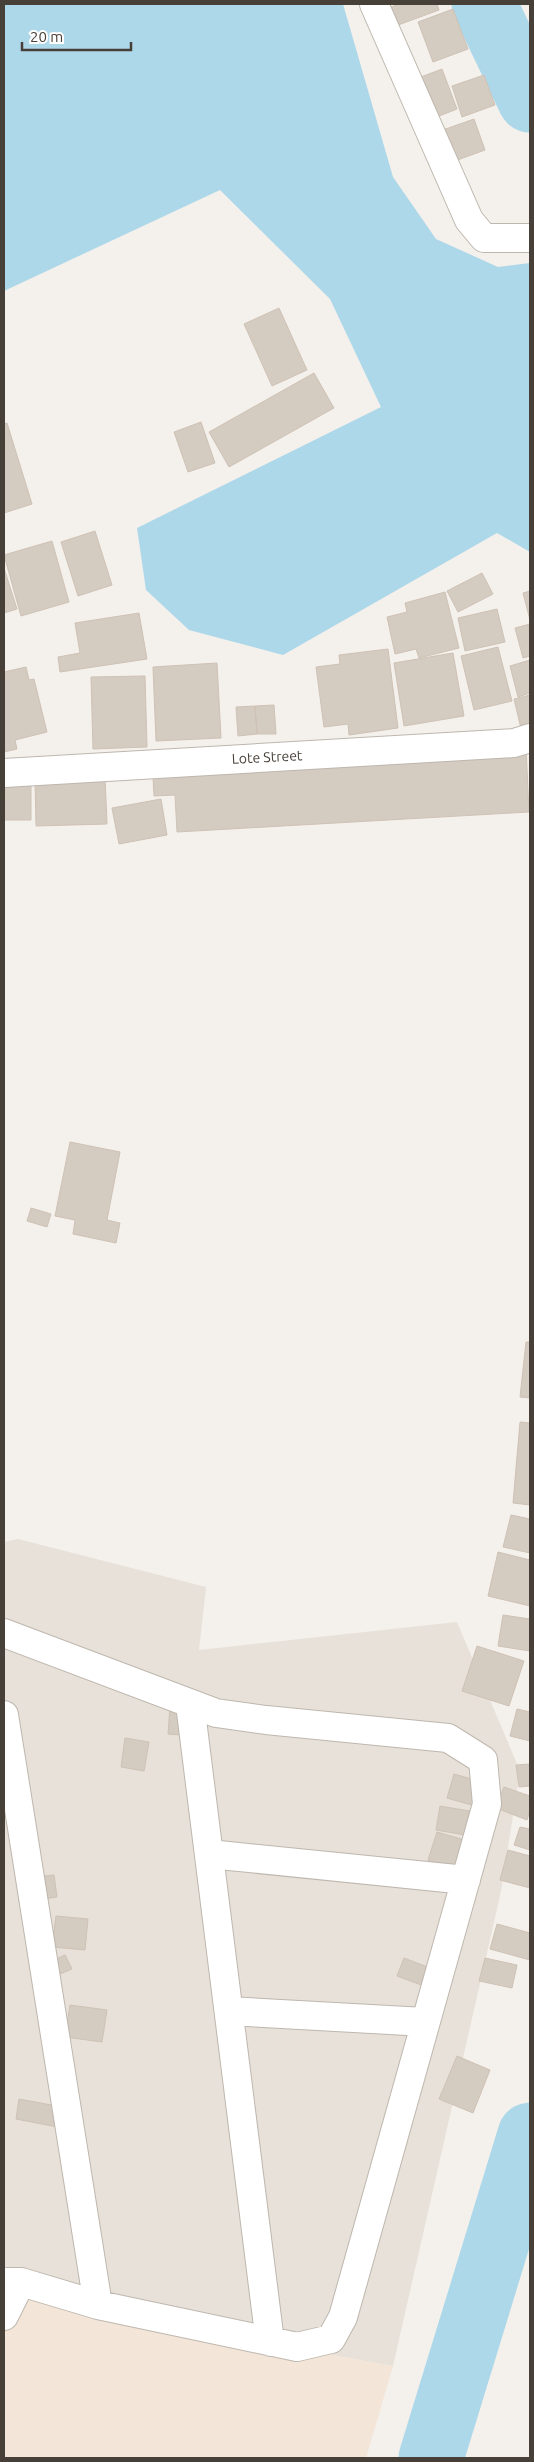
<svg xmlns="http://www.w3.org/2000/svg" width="534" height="2462" font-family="Ubuntu,sans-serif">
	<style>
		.residential { fill: #e7e1d9 }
		.commercial { fill: #f3e5d8 }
		.water { fill: #add8ea }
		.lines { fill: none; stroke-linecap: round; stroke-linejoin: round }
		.river { stroke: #add8ea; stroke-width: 65 }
		.building { fill: #d4cbc1; stroke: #cfc2b5 }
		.minor-casing { stroke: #beb7ae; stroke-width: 30 }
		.minor { stroke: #fff; stroke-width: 28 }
		.labels { text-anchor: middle; stroke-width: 4; stroke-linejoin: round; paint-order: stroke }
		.street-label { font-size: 14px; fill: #474039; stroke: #fff }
	</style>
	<rect width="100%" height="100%" fill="#f4f0eb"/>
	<path class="residential" d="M18,1539L206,1587L199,1650L457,1622L520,1771L501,1891L393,2366L4,2295V1542Z"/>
	<path class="commercial" d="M4,2295L393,2366L366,2458H4Z"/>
	<path class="water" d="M4,4H343L393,177L436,239L498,267L530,263V552L497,533L283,655L189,630L146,590L137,528L381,407L330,299L220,190L4,291Z"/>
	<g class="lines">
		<path class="river" d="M484,4L530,100
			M431,2458L530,2135"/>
	</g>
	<path class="building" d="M399,4H437L439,10L390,28L384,10Z
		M453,9L468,49L433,62L418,22Z
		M442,69L457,109L429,120L413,80Z
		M484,75L495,105L462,117L452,86Z
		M474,119L485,150L452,162L440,131Z
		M279,308L307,370L272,386L244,324Z
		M314,373L334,408L229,467L209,432Z
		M201,422L215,463L188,472L174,432Z
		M7,423L32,504L4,513V424Z
		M95,531L112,585L78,596L61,542Z
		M52,541L69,602L21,616L4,555Z
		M4,568L17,609L4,613Z
		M482,573L493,594L458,612L447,591Z
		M530,591V620L523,593Z
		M445,592L459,648L419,658L416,649L395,654L387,617L407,612L405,603Z
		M497,609L505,642L465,651L458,618Z
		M139,613L147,659L60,672L58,657L80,653L75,623Z
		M530,624V656L523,658L515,628Z
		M498,647L512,701L474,710L461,656Z
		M388,649L398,728L349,735L348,724L324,727L316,667L340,664L339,655Z
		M453,653L464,716L404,726L394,663Z
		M530,660V693L518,697L510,666Z
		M217,663L221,738L156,741L153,667Z
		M26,667L29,680L34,679L47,732L15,740L17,749L4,752V672Z
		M145,676L147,747L93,749L91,677Z
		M530,695V735L523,737L514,699Z
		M274,705L276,734H257L255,706Z
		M255,706L257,734L238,736L236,707Z
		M526,747L529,812L177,832L175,795L154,796L153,777Z
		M105,776L107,824L36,826L35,779Z
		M4,777H31V820H4Z
		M161,799L167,835L119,844L112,808Z
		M70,1142L120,1152L107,1220L120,1223L116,1243L73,1234L75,1220L55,1216Z
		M31,1208L51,1214L47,1227L27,1221Z
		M526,1342H530V1398L520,1397Z
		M520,1422L530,1423V1505L513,1503Z
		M511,1515L530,1519V1553L503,1547Z
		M498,1552L530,1560V1606L488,1596Z
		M503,1615L530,1619V1651L498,1646Z
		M477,1646L524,1661L509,1706L462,1691Z
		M170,1707L183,1708L182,1735L168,1734Z
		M517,1709L530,1712V1741L510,1736Z
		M125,1738L149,1742L144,1771L121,1767Z
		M530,1764V1786L519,1787L516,1765Z
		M454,1774L482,1782L475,1806L447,1798Z
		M504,1787L530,1796V1811L527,1820L496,1808Z
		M440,1806L481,1813L477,1837L436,1830Z
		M520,1827L530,1829V1850L514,1845Z
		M437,1832L471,1842L461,1870L428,1860Z
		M508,1850L530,1856V1888L500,1880Z
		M54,1875L57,1897L38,1900L35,1877Z
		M56,1916L88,1919L85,1950L52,1947Z
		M497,1924L530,1933V1960L490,1949Z
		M65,1955L72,1969L53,1977L47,1963Z
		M404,1958L430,1968L424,1986L397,1976Z
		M485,1958L517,1965L512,1988L479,1981Z
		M70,2005L107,2010L102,2042L65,2037Z
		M457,2056L490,2070L473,2113L439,2099Z
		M19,2099L62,2107L58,2127L16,2119Z"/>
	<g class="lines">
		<defs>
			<path id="minor" d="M374,4L469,220L484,238H530
				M4,773L514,743L530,738
				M4,1633L216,1713L266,1720L448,1738L483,1760L487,1804L343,2317L331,2339L297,2347L98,2305L21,2282
				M190,1704L270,2342
				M4,1715L98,2305
				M209,1854L466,1880
				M229,2011L425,2022
				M4,2282H21L4,2316"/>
		</defs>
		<use href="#minor" class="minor-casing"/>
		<use href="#minor" class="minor"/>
	</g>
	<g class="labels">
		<g class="street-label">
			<text transform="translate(267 757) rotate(-3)" y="5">Lote Street</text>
		</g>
	</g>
	<rect width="534" height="2462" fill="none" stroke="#474039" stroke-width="10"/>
	<path d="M22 42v8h109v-8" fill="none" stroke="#474039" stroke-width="2.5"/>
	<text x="30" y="42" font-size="15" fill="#474039" stroke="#ffffff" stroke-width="4" paint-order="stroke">20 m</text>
</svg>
